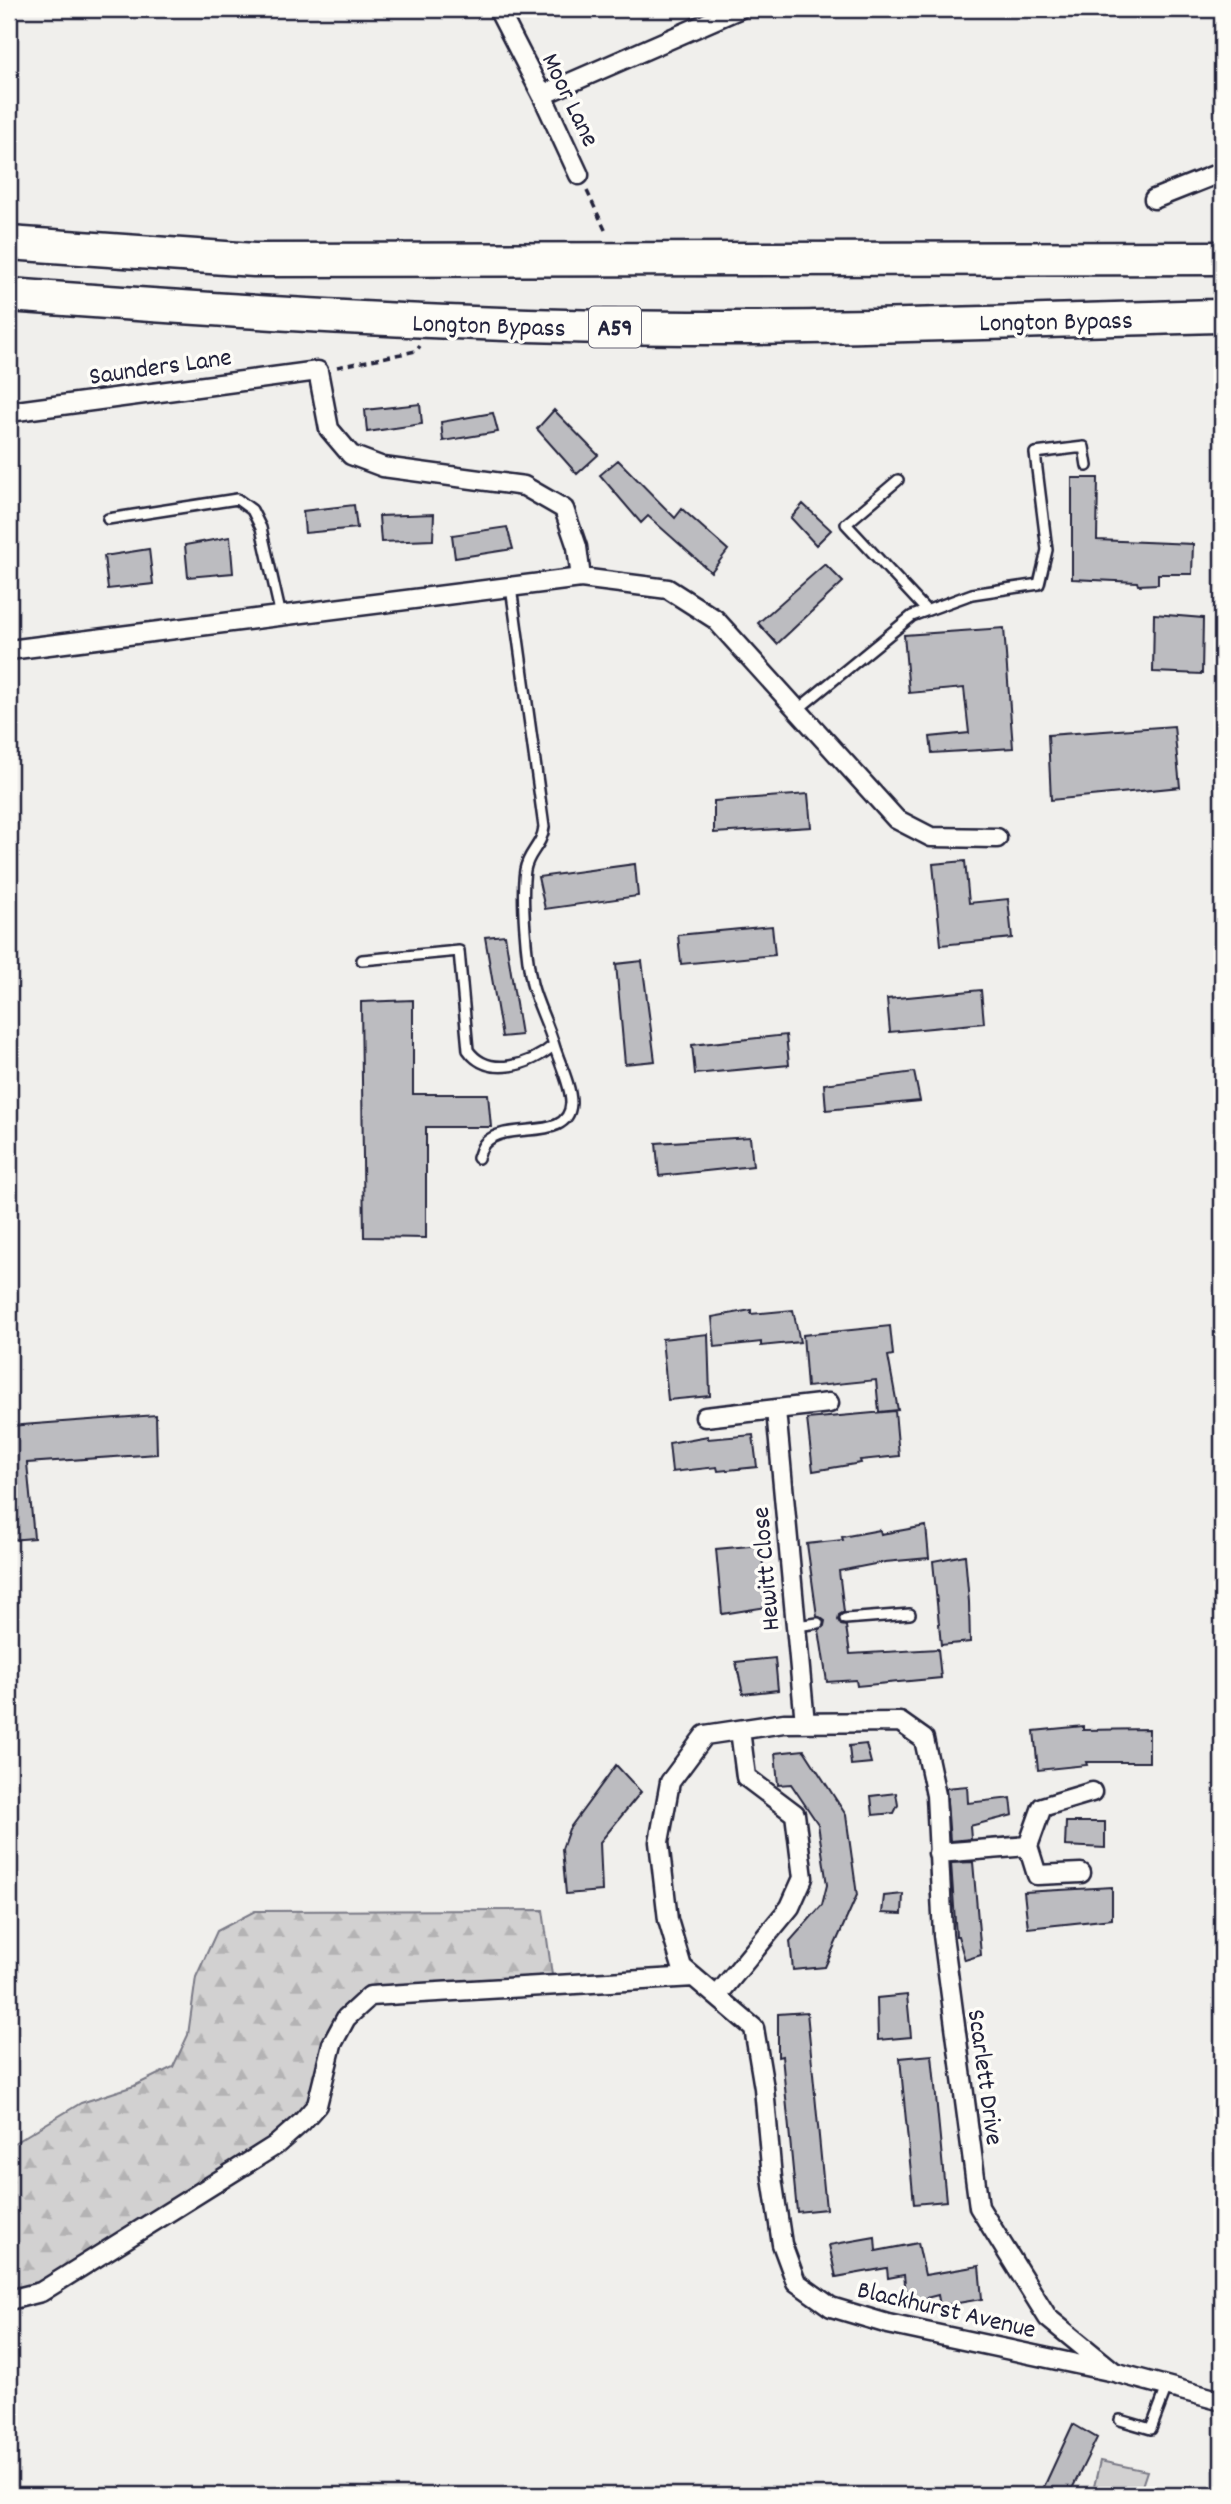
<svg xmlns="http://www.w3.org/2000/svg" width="1231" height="2504" font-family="Dekko,sans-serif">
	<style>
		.grass { fill: #d2d1d1; stroke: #7a7a86; stroke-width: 2 }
		.forest { fill: url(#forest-firs); stroke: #7a7a86; stroke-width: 2 }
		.building { fill: #bcbcc0; stroke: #22223b; stroke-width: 2 }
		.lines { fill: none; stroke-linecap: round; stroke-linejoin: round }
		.lane-casing { stroke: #22223b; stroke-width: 14 }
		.street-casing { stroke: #22223b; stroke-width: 23 }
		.highway-casing { stroke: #22223b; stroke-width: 37 }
		.path { stroke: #22223b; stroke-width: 3.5; stroke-dasharray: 7 5; stroke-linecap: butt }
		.lane { stroke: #fdfcf7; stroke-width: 9 }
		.street { stroke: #fdfcf7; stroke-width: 18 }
		.highway { stroke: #fdfcf7; stroke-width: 32 }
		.labels { text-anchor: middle; stroke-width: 7; stroke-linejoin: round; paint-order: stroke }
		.shield { fill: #fdfcf7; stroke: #646373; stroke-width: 2 }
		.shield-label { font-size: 24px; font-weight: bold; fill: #22223b }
		.street-label { font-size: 26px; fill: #22223b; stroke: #fdfcf7 }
	</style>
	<defs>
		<pattern id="forest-firs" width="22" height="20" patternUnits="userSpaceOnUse" patternTransform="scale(1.75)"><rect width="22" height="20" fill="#d2d1d1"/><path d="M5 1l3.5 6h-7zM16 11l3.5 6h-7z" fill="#b4b3b4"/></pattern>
	</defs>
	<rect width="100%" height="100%" fill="#f0efec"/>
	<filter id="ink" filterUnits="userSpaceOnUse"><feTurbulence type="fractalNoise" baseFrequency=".0143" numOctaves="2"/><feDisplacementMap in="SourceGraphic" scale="14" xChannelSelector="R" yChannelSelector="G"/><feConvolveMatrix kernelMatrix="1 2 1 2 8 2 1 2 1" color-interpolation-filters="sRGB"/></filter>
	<g filter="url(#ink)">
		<path class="grass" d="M1100,2461L1147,2471L1139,2495H1092Z"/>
		<path class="forest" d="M543,1910L552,1975L375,1987L357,1996L305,2109L277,2136L40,2284L9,2292V2146L81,2103L134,2086L173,2067L188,2035L196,1977L217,1931L255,1911Z"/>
		<path class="building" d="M420,404L422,424L367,432L365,410Z
			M554,410L598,455L577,474L537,429Z
			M493,413L498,432L443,441L441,422Z
			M618,460L675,518L682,509L728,550L711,572L648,516L641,523L600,475Z
			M1072,478H1098L1097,540L1193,544L1192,574H1158V584L1138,585L1137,582L1072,579Z
			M803,504L831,530L816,545L791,518Z
			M354,505L357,528L305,533L303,511Z
			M434,514L433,540L381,542L379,516Z
			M507,527L513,549L455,558L452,535Z
			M230,537L233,573L188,577L185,545Z
			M149,549L153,584L108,589L104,556Z
			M825,564L843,582L777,644L758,623Z
			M1154,614L1203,618L1202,674L1153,672Z
			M1004,628L1013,748L932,753L930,737L969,733L964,688L909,693L904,635Z
			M1174,726L1180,787L1051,800L1048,735Z
			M808,794L811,827L714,833V801Z
			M965,861L969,903L1008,899L1012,938L941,945L933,864Z
			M635,864L638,896L545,909L538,877Z
			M772,926L775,955L681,964L678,935Z
			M505,935L521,1035L502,1037L485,937Z
			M642,961L655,1061L625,1064L616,964Z
			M981,990L984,1023L890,1032L887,999Z
			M413,1000V1094H488L491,1127H426V1238L364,1237L361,1002Z
			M786,1035L789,1065L695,1074L692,1045Z
			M914,1072L920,1101L826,1110L824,1084Z
			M750,1137L753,1166L659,1176L656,1143Z
			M751,1310V1314L793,1310L800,1342L761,1346V1342L715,1347L712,1317Z
			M890,1326L893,1355L888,1356L898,1410L879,1412L876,1380L807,1387L803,1335Z
			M708,1334L710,1396L668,1400L662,1339Z
			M895,1411L899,1456L860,1460L861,1463L813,1471L807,1419Z
			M156,1415L157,1454L27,1463L34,1538L9,1540V1426Z
			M753,1435L757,1467L718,1471L717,1467L672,1472L669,1443L708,1436V1439Z
			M926,1526L929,1558L885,1562L839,1571L844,1612L839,1615L838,1620L841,1625L846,1626L850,1654L938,1649L941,1678L857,1686L856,1680L827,1682L819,1630L824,1626L825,1621L817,1616L807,1544L843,1540L842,1537L880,1530L881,1534Z
			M761,1545L767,1607L722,1614L716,1549Z
			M965,1555L969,1602L970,1642L941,1645L933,1561Z
			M775,1658L778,1690L743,1694L736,1662Z
			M1083,1726V1730L1149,1729V1762H1086L1087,1765L1038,1770L1034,1731Z
			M866,1744L871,1763L851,1765L849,1746Z
			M804,1750L846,1815L857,1895L825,1967L793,1970L790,1941L822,1905L827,1885L818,1824L791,1784L778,1785L775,1753Z
			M616,1765L641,1792L600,1842L602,1891L566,1894L562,1849L569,1829Z
			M967,1786L968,1803L1011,1798L1013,1815L970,1826L971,1839L950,1841L946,1788Z
			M896,1793L898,1805L894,1813L873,1815L871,1796Z
			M1066,1822H1105V1848L1065,1846Z
			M973,1862L981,1955L965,1960L958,1936H956L951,1863Z
			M1112,1887V1919L1028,1928L1024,1892Z
			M903,1894L902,1914L882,1913L884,1896Z
			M907,1995L911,2037L878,2040L877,1998Z
			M807,2012L826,2209L797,2212L782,2056L778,2057V2014Z
			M932,2055L946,2201L914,2204L900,2058Z
			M875,2237L876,2251L918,2243L925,2275L979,2266L982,2299L940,2306L938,2295L907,2303L904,2275L888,2278L887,2268L836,2277L829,2245Z
			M1073,2424L1097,2438L1069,2495H1058L1043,2489Z"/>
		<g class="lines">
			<defs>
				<path id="lane" d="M898,480L846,524L926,610
					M108,519L237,499L252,510L261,528L281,616
					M797,710L912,616L972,594L1039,584L1047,550L1035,453L1084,447L1087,466
					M362,960L459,951L468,1050C488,1079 531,1065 554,1045C548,1024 537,1004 532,984C526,957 521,897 525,870C528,852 542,846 544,827L511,587
					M478,1158C480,1153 481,1147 485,1143C508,1119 569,1144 571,1103C571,1085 559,1062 554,1045
					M845,1619L910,1614
					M796,1626L818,1623
					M1120,2420L1151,2429L1167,2387"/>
				<path id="street" d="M498,9L542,95L579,175
					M542,95L739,9
					M1154,199L1222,172
					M9,412L318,371L329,429L351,455L383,467L524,486L564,509L577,547L581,578
					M9,650L581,578L668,589L715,619L896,819L931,837L997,838
					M776,1410L805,1723
					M705,1417L829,1403
					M1028,1846L1042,1807L1092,1792
					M938,1853L1028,1846L1037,1875L1081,1873
					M717,1996L790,1907L803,1878L795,1814L746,1777L740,1730
					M9,2300L41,2292L276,2145L302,2122L317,2105L332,2044L346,2018L370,1996L694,1977
					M1114,2372L1048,2318L979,2207L943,1935L936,1795L924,1739L900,1722L784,1723L705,1735L670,1782L659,1842L668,1920L682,1967L754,2028L764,2088L772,2178L782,2244L796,2282L831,2307L888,2324L1114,2372L1222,2401"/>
				<path id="highway" d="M9,243L254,260L1222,258
					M9,295C244,312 479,328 716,328C884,328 1054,320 1222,316"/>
			</defs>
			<use href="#lane" class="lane-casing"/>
			<use href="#street" class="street-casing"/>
			<use href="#highway" class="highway-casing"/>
			<path class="path" d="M587,191L607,234
				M337,367L416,351L420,346"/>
			<use href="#lane" class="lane"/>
			<use href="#street" class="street"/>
			<use href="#highway" class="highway"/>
		</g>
	</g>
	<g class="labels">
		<rect class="shield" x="589" y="306.5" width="52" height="41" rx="5"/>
		<g class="shield-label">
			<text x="615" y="335">A59</text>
		</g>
		<g class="street-label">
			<text transform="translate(572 99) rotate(64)" y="9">Moor Lane</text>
			<text transform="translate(1056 320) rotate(-1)" y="9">Longton Bypass</text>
			<text transform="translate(489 324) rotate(2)" y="9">Longton Bypass</text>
			<text transform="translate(160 365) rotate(-8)" y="9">Saunders Lane</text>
			<text transform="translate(764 1569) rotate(-95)" y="9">Hewitt Close</text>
			<text transform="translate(987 2077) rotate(82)" y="9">Scarlett Drive</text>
			<text transform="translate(947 2308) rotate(13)" y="9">Blackhurst Avenue</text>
		</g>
	</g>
	<rect width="1231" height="2504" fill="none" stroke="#fdfcf7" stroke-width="35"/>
	<rect x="18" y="18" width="1196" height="2469" fill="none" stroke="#22223b" stroke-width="2.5" filter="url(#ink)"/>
</svg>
